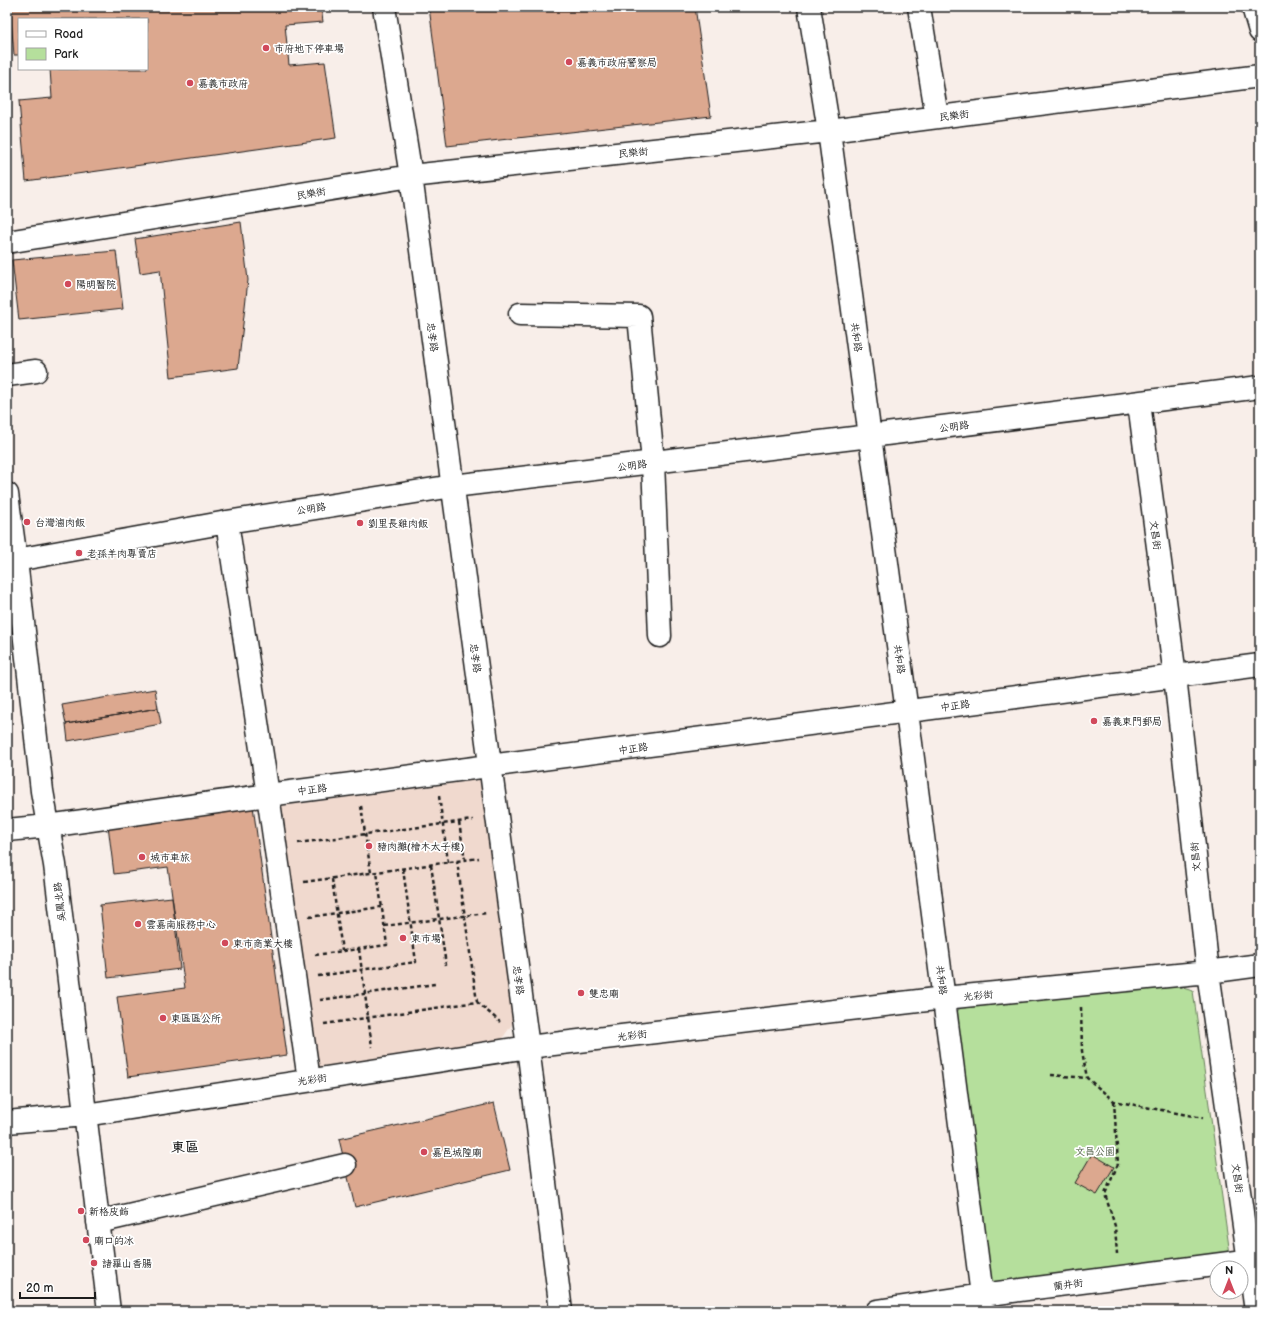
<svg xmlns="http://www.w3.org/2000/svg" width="1267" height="1318" font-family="'Balsamiq Sans','LXGW WenKai TC',sans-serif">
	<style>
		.built { fill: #f0d9ce }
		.green { fill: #b5df9c; stroke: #687e5c }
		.building { fill: #dca88f; stroke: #1c1c1c }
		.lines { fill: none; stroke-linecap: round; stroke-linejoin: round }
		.minor-casing { stroke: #1c1c1c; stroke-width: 25 }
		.path { stroke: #1c1c1c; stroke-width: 2.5; stroke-dasharray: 4 3; stroke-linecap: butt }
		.minor { stroke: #fff; stroke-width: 22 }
		.poi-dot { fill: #d1495b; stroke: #fff; stroke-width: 1.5 }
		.labels { text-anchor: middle; stroke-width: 3.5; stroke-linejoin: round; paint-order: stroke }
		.poi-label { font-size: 10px; fill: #1c1c1c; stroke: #fff; text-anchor: start }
		.street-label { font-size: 10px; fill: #1c1c1c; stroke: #fff }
		.park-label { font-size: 10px; fill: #526049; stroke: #fff }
		.district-label { font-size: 14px; font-weight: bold; fill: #1c1c1c; stroke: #fff }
	</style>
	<rect width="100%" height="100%" fill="#f8eee9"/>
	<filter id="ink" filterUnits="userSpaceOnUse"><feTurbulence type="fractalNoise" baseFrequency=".025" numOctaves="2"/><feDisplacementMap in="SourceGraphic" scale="8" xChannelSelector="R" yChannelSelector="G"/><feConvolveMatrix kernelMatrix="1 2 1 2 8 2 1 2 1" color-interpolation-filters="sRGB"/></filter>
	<g filter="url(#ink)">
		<path class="built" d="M486,779L518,1016L499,1043L315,1067L280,806Z"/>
		<path class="green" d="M1176,986L1193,991L1230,1254L992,1286L957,1012L963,1004Z"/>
		<path class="building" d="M10,7H321L323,22L285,25L289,65L325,62L336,138L26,181L19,101L52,98L50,69H147V19H19V55H14Z
			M429,7H695L711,116L447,146Z
			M241,222L248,280L238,368L171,377L160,270L140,273L135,239Z
			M116,251L123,309L19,320L12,260Z
			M155,689L158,708L66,724L62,705Z
			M158,708L161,724L68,741L66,724Z
			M253,806L287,1055L128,1077L117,997L185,988L168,867L114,874L108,825Z
			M172,897L180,969L108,978L100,905Z
			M494,1103L510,1170L355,1207L339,1139Z
			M1092,1154L1114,1167L1097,1195L1075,1183Z"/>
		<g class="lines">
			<defs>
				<path id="minor" d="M384,7L411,176L528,1047L561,1311
					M809,7L829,131L907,712L984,1311
					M919,7L937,117
					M1253,7L1260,31
					M7,242L411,176L829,131L1260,76
					M520,314L639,316L653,462L660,636
					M7,375L36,371
					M1139,403L1175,676L1208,972L1256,1311
					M7,494L16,560L42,791L55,865L109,1311
					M227,522L268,795L309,1080
					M7,561L16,560L227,522L453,486L870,436L1260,387
					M7,830L48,826L268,795L1260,665
					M7,1122L85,1115L528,1047L944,998L1208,972L1260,965
					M98,1222L345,1165
					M877,1311L982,1295L1260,1259"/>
			</defs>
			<use href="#minor" class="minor-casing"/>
			<path class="path" d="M439,796L448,862
				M361,806L371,873
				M459,822L465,860
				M298,843L473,820
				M431,865L446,965
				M332,879L342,951
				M304,882L479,858
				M309,917L381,907
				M384,926L487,913
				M359,949L372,1047
				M315,955L387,945L377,872
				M318,976L416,962L403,869
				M320,1000L435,984
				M477,1002L500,1022
				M1081,1007L1082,1051L1087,1078L1114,1101L1203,1118
				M324,1024L477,1002L457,861
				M1051,1075L1087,1078
				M1114,1101L1118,1164L1105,1194L1115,1226L1117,1254"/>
			<use href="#minor" class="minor"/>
		</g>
	</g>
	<g class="poi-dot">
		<circle cx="266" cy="48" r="4"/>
		<circle cx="569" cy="62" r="4"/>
		<circle cx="190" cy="83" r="4"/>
		<circle cx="68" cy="284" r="4"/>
		<circle cx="27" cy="522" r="4"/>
		<circle cx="360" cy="523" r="4"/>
		<circle cx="79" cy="553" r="4"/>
		<circle cx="1094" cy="721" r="4"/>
		<circle cx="369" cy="846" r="4"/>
		<circle cx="142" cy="857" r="4"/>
		<circle cx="138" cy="924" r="4"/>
		<circle cx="403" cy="938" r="4"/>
		<circle cx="225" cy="943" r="4"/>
		<circle cx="581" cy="993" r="4"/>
		<circle cx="163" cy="1018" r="4"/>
		<circle cx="424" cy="1152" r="4"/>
		<circle cx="81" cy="1211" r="4"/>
		<circle cx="86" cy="1240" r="4"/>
		<circle cx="94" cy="1263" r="4"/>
	</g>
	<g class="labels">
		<g class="poi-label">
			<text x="274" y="52">市府地下停車場</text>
			<text x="577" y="66">嘉義市政府警察局</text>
			<text x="198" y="87">嘉義市政府</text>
			<text x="76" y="288">陽明醫院</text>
			<text x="35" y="526">台灣滷肉飯</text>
			<text x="368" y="527">劉里長雞肉飯</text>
			<text x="87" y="557">老孫羊肉專賣店</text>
			<text x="1102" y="725">嘉義東門郵局</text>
			<text x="377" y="850">豬肉攤(檜木太子樓)</text>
			<text x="150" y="861">城市車旅</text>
			<text x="146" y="928">雲嘉南服務中心</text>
			<text x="411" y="942">東市場</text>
			<text x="233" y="947">東市商業大樓</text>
			<text x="589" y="997">雙忠廟</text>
			<text x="171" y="1022">東區區公所</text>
			<text x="432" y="1156">嘉邑城隍廟</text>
			<text x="89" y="1215">新格皮飾</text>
			<text x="94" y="1244">廟口的冰</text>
			<text x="102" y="1267">諸羅山香腸</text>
		</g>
		<g class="street-label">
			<text transform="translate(954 115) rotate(-7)" y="4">民樂街</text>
			<text transform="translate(633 152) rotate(-6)" y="4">民樂街</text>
			<text transform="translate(311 193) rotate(-10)" y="4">民樂街</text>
			<text transform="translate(433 337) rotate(82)" y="4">忠孝路</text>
			<text transform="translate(857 337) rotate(82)" y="4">共和路</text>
			<text transform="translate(954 426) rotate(-7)" y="4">公明路</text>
			<text transform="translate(632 465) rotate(-7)" y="4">公明路</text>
			<text transform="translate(311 508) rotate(-9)" y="4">公明路</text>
			<text transform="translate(1156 535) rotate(82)" y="4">文昌街</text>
			<text transform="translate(476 658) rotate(82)" y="4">忠孝路</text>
			<text transform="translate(900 659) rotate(82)" y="4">共和路</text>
			<text transform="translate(955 705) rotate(-8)" y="4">中正路</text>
			<text transform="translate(633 748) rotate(-8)" y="4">中正路</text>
			<text transform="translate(312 789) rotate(-7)" y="4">中正路</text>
			<text transform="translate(1195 857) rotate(-96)" y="4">文昌街</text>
			<text transform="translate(59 902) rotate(-97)" y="4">吳鳳北路</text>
			<text transform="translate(519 980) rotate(82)" y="4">忠孝路</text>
			<text transform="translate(942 980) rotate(83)" y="4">共和路</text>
			<text transform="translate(978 995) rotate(-6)" y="4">光彩街</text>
			<text transform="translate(632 1035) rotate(-7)" y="4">光彩街</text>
			<text transform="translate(312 1079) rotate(-9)" y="4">光彩街</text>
			<text transform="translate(1238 1178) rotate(82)" y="4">文昌街</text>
			<text transform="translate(1068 1284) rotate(-8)" y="4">蘭井街</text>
		</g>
		<g class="park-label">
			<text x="1095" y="1155">文昌公園</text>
		</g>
		<g class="district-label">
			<text x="185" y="1152">東區</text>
		</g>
	</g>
	<rect width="1267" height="1318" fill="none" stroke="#fff" stroke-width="24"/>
	<rect x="12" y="12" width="1243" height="1294" fill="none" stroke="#1c1c1c" stroke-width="1.5" filter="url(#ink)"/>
	<rect x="18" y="18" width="130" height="52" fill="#ffffff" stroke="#a4a4a4"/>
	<rect x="26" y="31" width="20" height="6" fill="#ffffff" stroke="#a4a4a4"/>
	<text x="54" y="38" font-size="12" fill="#1c1c1c">Road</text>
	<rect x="26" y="48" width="20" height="12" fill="#b5df9c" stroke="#a4a4a4"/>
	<text x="54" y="58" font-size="12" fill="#1c1c1c">Park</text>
	<g transform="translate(1229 1280)"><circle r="19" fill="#ffffff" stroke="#a4a4a4"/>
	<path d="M0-3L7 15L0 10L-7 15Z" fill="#d1495b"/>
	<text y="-6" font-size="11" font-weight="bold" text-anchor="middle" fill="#1c1c1c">N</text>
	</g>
	<path d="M20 1292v6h75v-6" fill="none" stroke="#1c1c1c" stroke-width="2"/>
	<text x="26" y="1292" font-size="12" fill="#1c1c1c" stroke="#ffffff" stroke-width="3" paint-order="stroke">20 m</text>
</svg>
